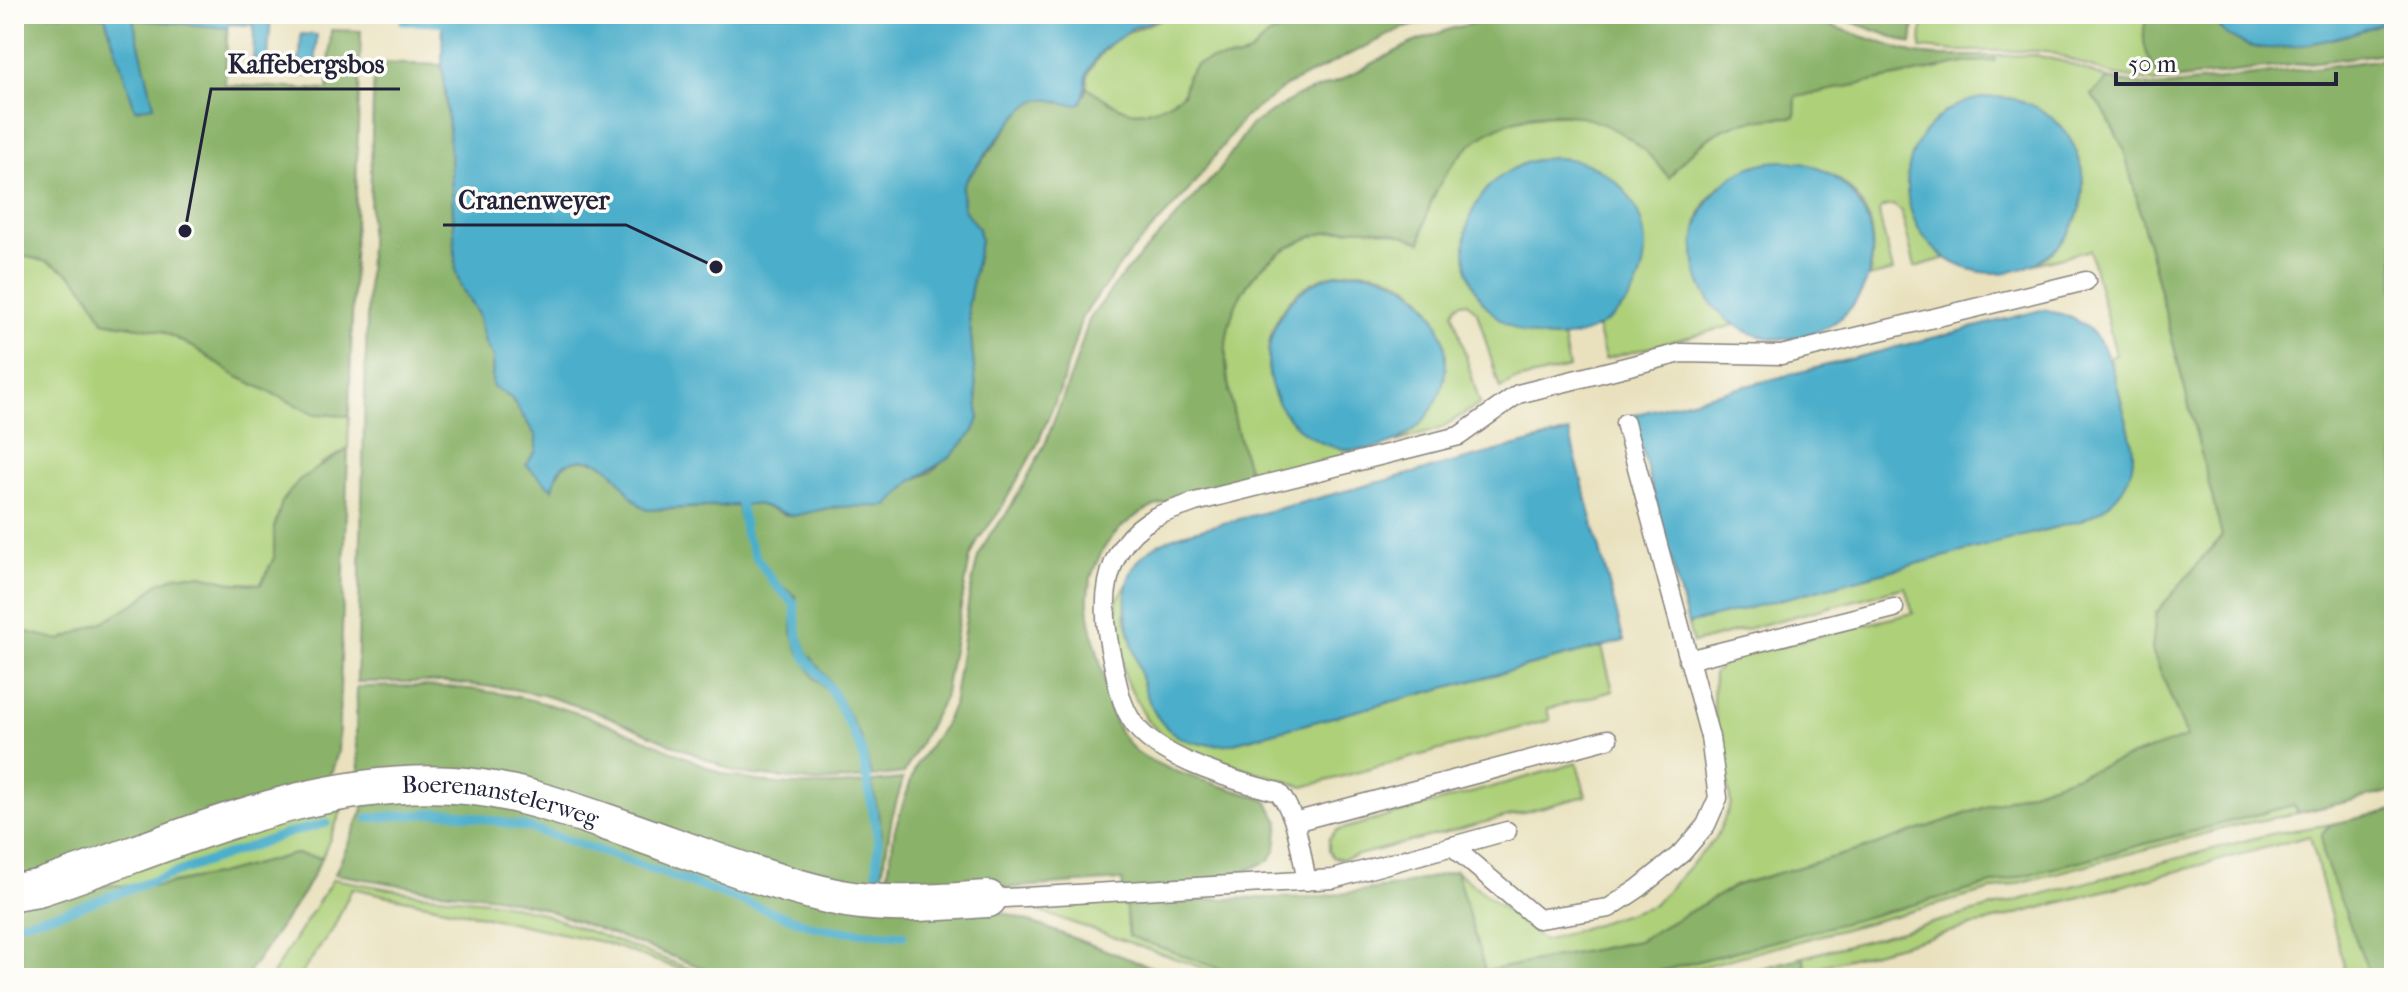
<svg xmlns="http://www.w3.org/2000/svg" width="2408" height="992" font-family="'IM FELL French Canon',serif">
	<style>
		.green { fill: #add079; stroke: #68795a; stroke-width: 2 }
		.forest { fill: #8ab269; stroke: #566a52; stroke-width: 2 }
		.water { fill: #4baeca; stroke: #366882; stroke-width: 2 }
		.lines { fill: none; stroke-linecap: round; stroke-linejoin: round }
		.stream { stroke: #4baeca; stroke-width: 9 }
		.service-casing { stroke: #86827c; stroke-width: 21 }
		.minor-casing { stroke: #86827c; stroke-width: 39 }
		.service { stroke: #fff; stroke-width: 18 }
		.minor { stroke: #fff; stroke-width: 36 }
		.labels { text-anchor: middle; stroke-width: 7; stroke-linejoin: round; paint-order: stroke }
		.street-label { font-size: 24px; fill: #22223b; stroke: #fdfcf7 }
		.leader { fill: none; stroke: #22223b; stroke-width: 3 }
		.callout-dot { fill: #22223b; stroke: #fdfcf7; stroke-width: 3 }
		.callout-label { font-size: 26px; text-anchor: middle; font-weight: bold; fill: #22223b; stroke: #fdfcf7; stroke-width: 7; stroke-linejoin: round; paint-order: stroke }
	</style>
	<rect width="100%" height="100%" fill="#fdfcf7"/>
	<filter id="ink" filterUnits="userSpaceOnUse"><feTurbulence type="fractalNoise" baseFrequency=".0125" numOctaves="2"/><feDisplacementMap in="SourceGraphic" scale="16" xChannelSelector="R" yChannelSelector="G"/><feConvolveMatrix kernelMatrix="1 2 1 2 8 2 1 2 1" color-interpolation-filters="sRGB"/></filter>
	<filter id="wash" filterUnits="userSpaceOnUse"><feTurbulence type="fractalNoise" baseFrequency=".006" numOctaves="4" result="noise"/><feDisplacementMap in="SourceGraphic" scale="32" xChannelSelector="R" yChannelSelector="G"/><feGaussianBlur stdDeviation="1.8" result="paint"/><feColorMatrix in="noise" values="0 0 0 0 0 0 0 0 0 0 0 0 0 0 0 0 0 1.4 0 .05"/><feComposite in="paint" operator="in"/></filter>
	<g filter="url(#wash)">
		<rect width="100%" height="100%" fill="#e9e1be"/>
		<path class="green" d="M1172,14H1319L1269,35L1251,52L1240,58L1211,60L1188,75L1183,94C1139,122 1128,115 1087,87C1087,73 1090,69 1098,58C1120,29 1141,30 1172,14Z
			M1923,14H2148C2140,35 2150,58 2159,77L2156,82L2109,74L2048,51H1956L1921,48Z
			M2034,55L2065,62L2108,79L2092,96L2103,109L2124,149L2222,536L2156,613L2152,650L2187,737L1876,845L1737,885L1638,941L1485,971L1456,871L1544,941L1654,905L1716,838L1731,804L1713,704L1714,674L1722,664L1740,655L1913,613L1905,587L1693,643L1688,624L2130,471L2132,444L2110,357L2116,355L2090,250L2031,265C2063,246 2081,218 2083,180L2023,101C1993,94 1970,98 1943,113L1930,244L1946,258L1915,267L1901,211L1893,205L1884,207L1879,211L1880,218L1893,271L1869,277C1902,132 1688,127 1695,252C1697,283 1710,306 1734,325L1605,359L1597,327C1634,303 1651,265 1639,223C1635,208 1628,191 1615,181C1607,175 1596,172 1588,167C1570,158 1548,154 1529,162C1428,201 1455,339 1563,338L1569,368L1513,381L1500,389L1477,312L1467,302C1459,303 1456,305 1453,313L1480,404L1439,429L1396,442C1488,389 1441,253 1340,273C1239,293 1246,436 1351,450L1352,454L1252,479C1239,446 1221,372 1227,336C1241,245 1342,207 1421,241C1432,173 1472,121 1544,116C1563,114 1580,114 1598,121C1612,126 1625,133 1636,142C1642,147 1648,154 1656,157C1663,160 1672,162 1679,164C1718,125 1740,118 1795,117L1796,97L1969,62L1994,61V56Z
			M14,255C63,261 83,277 103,321L162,331L195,348L234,375L315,414L349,416L348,449L321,464L274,528V558L261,584L234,583L202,575L157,584L142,599L101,623L60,641L14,629Z
			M1127,584L1125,616L1144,688L1175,734L1200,744H1230L1602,647L1613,691L1547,709L1550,720L1304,787L1188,750L1163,736L1147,720L1126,681L1115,626L1117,600Z
			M1577,763L1586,796L1343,859L1333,857L1329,851V839L1336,831Z
			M344,804L322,858L295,854L219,874L158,886L77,885Z
			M2294,805L2298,813L2238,825L1659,978H1634Z
			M2332,824L2322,834L2371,978H2347L2310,836L1818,967L1821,978H1808L1803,957L2270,834Z
			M333,879L419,894L495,902L535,911L715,978H705L602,942L352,888L333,929L298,978H270Z
			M1125,901L1129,936L1245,978H1231L1033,909Z"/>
		<path class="forest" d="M14,14H228L225,85L328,90L331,30L361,31L349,416L315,414L234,375L195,348L162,331L103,321C83,277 63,261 14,255Z
			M1319,14H1454L1401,29L1286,86L1243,119L1189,190L1127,256L1082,317L1060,390L1036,447L999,512L978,540L970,558L944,698L904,773L872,777L861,737L829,680L808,653L801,636L796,597C791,592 786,589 781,585C758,565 747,534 742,505L757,504L786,515L847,506H888L912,481L931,472L974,431L979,418L968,306L980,240L978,229L963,208L962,188L965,181C976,168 987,155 997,142C1012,123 1030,87 1059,103L1085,95L1087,87C1128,115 1139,122 1183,94L1188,75L1197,64L1211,60L1240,58L1251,52L1269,35Z
			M1512,14H1796L1915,54L1936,56H1994L1995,61L1969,62L1796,97L1795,117C1736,118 1705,129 1669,178C1589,68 1440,107 1421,242C1343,206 1241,245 1227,336C1221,372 1239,445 1252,479C1199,494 1133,498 1103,550C1094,566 1087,584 1088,603C1088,622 1096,644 1100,662C1107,694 1109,729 1136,751C1163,773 1232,787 1267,801L1279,822L1276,848L1270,860L1248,870L1130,901L1318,897L1396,886L1456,871L1485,971L1638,941L1737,885L1876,845L2187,737L2152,650L2156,613L2222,536L2124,149L2103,109L2091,95L2108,79L2157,87L2394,58V791L2298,813L2293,805L1634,978H1245L1129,936L1122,880L962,891L890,887L887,879L895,829L916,765L944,725L953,706L969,598L978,557L990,534L1005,516L1024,484L1045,444L1074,368L1089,320L1121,277L1217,173L1251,125L1299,95L1339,81L1412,43L1450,29Z
			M1830,14H1915L1912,44Z
			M2148,14H2205C2218,27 2232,41 2250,46C2284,55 2363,33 2394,17V52L2156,82L2158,75C2145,55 2139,37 2148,14Z
			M374,63L442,65L449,130L456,272L461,287L478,314L485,343L493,357L492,385L511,398L536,436V451L526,465L554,485C558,471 562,462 578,460C618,456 621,493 647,510L737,506C743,549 766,574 792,606V632L798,650L814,677L830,693L856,743L865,778L817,782L738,773L602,714L543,695L512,689L446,682H357Z
			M348,449L338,752L332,771L321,784L14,881V629L60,640L101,623L142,599L157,584L179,575H202L234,583L261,584L274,558V528L282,502L299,480Z
			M423,686C536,688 618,726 718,772C765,787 816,787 865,783L875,841V876L879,873L882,833L872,782L903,779L892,817L879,892L1012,915L1180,978H730L539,907L496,897L431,890L335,874L363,810L356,737L357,687Z
			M2394,810V978H2371L2323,856L2322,834L2332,824Z
			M295,854L322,858L304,892L245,978H14V902L77,885L158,886L219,874Z
			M1803,957L1808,978H1723Z"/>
		<path class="water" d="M79,14H271L268,59L300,60L301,34L317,35L315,76L253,73L254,25L228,24L227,28L133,19L154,106L135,109L105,17Z
			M443,14H1172L1132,28C1125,38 1110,40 1102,51C1098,57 1090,65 1088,72C1085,83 1086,92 1081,103C1065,108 1053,96 1037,100C1020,105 979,164 965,181L962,188L963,208L978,229L980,240L968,306L979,418L974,431L950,457L912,481L888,506L834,507L793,516L757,504L647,510C620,495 619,456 579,460C571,461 563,463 558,471C555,477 555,484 552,489L526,465L536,451V436L511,398L492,386L493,357L485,343L478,314L461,287L456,272L449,130L442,65Z
			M2205,14H2394V17C2362,33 2285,55 2250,46C2231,41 2218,27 2205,14Z
			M1907 185a88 88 0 1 1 176 0a88 88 0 1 1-176 0Z
			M1465 248a90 90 0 1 1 180 0a90 90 0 1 1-180 0Z
			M1694 250a89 89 0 1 1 178 0a89 89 0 1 1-178 0Z
			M1268 361a89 89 0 1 1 178 0a89 89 0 1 1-178 0Z
			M2041,310C2101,317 2109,353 2122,404C2126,419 2132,436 2133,452C2134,486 2109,510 2080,521L1688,624L1633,415Z
			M1569,432L1624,641L1230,744C1211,745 1192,745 1176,735C1151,719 1145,692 1138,666C1122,607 1109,557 1182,534Z"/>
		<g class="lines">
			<path class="stream" d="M404,21L443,22L458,14
				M741,505L745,533L756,557L774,583L794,603L798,638L806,658L830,688L861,748L878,839L877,872
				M368,818L450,812L525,827L577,843L815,927L842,931L903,935
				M14,924L67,911L289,833L327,823"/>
		</g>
	</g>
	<g filter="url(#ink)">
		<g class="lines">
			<defs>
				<path id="service" d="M1688,660L1894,608
					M1294,822L1608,739
					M1452,846L1538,919L1609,908L1639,888L1683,852L1706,825L1718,798L1710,737L1625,423
					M1307,881C1300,851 1298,815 1278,792C1238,782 1168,761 1140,731C1122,712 1118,687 1113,663C1100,610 1099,548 1155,517C1167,511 1182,507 1195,502L1459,436L1518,394L1681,353L1781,355L2086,281
					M988,899L1333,879L1507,831"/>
				<g id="minor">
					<path id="s1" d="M14,892L38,888C173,844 308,777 453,785C506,788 556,805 606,822C680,847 754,878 831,896C882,908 935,902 988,899"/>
				</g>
			</defs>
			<use href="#service" class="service-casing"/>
			<use href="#minor" class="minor-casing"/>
			<use href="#service" class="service"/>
			<use href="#minor" class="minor"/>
		</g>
	</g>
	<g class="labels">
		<g class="street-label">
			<text dy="8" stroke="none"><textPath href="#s1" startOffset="504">Boerenanstelerweg</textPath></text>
		</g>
	</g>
	<path class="leader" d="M185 231L211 89H400M716 267L626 225H443"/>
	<g class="callout-dot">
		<circle cx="185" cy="231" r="8"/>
		<circle cx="716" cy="267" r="8"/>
	</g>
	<g class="callout-label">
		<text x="306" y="73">Kaffebergsbos</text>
		<text x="534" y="209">Cranenweyer</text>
	</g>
	<rect width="2408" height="992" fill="none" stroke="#fdfcf7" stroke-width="48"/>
	<path d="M2116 72v12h220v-12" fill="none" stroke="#22223b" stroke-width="4"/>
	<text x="2128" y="72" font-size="24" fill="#22223b" stroke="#fdfcf7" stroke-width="6" paint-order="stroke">50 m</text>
</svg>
